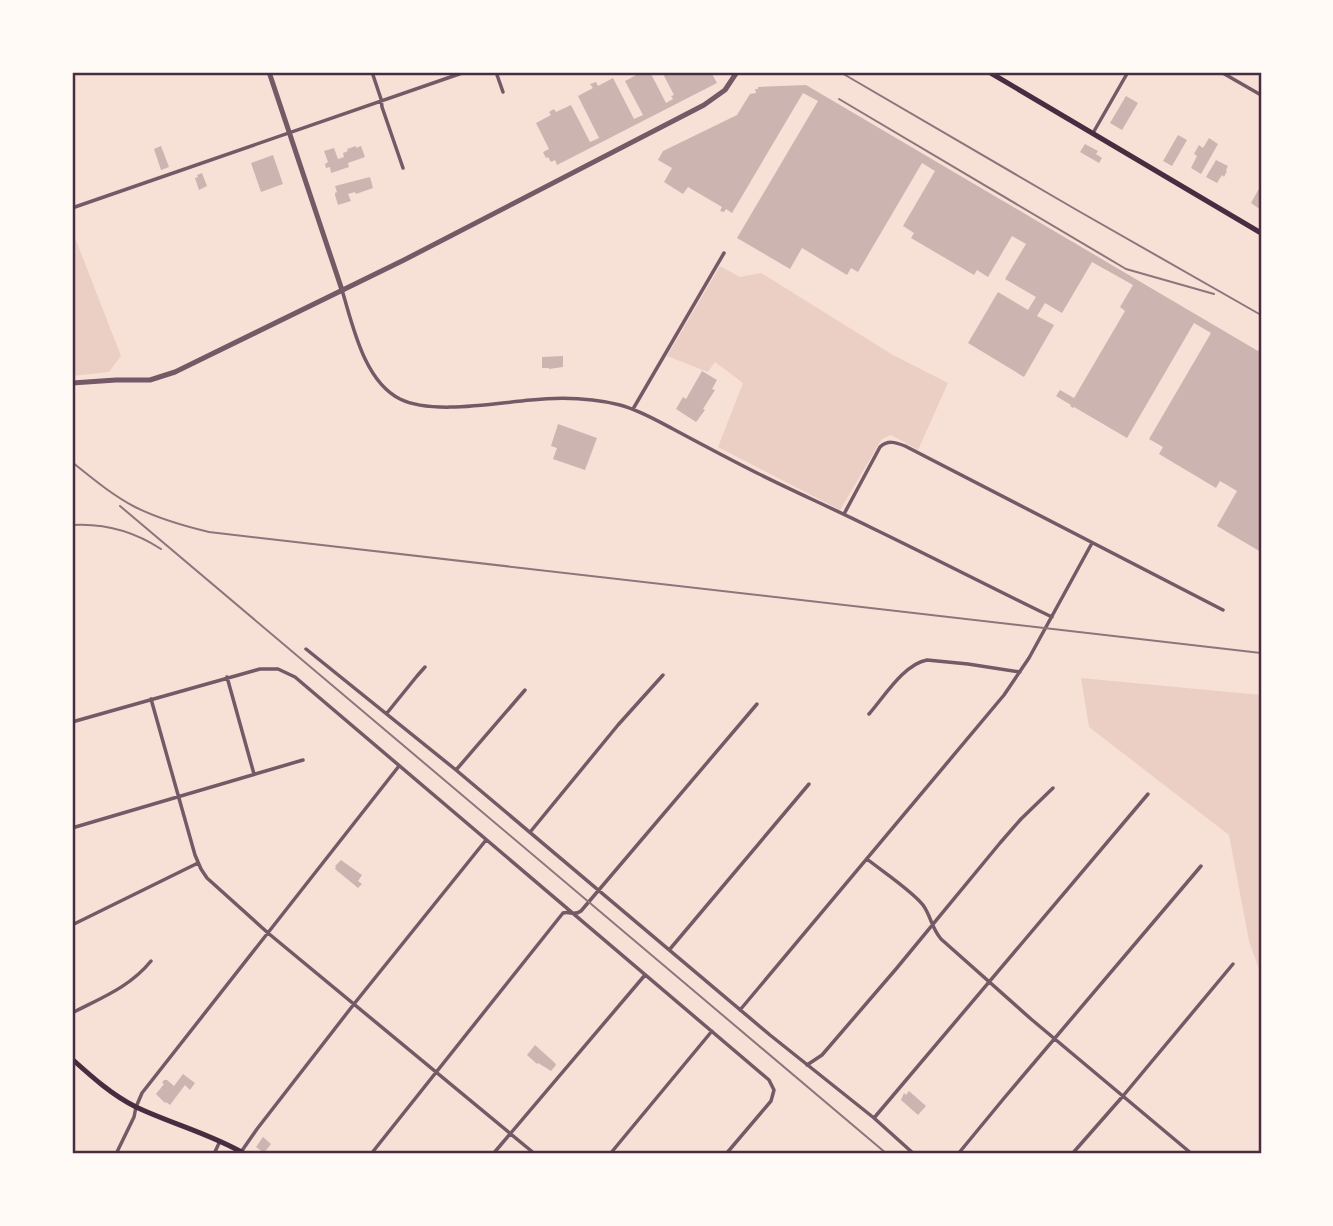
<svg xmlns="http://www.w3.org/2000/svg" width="1333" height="1226" font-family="Jost,sans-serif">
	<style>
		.green { fill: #ebcfc5 }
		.building { fill: #ccb4b1 }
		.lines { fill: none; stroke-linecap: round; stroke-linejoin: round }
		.minor { stroke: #755966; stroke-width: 3.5 }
		.tertiary { stroke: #755966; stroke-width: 5 }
		.secondary { stroke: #4a2c40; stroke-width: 5 }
		.rail { stroke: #8f747c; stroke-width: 2 }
		.neatline { fill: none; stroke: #4a2c40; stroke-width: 2.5 }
	</style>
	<rect width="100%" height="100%" fill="#f7e1d7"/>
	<path class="green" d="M72,230L121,356L109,372L72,376Z
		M720,266L740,277L761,273L893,355L948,383L918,450L891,435L882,439L840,510L718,447L743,383L715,362L708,372L667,356Z
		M1081,678L1261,695V975L1249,941L1229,835L1089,727Z"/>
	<path class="building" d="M642,72H650L666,103L673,99L671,96L674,95L662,72H711L717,83L557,165L555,160L551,162L548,157L546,158L543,152L549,149L536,123L551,115L549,112L554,109L556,112L571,105L590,142L599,138L578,96L593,88L590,84L596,82L598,86L613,78L634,119L643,115L625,81Z
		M806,85L1258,351L1261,345V552L1217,526L1237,491L1220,481L1216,488L1159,454L1163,447L1149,439L1211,333L1194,323L1127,438L1074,407L1073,408L1070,406L1071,405L1056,396L1060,390L1074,398L1125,311L1120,307L1133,285L1092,262L1062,313L1045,303L1037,316L1054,325L1024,377L968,343L998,292L1028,310L1036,297L1005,279L1026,244L1012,236L988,277L977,270L974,275L911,238L914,233L903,226L935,171L922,163L858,272L851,268L847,275L802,248L790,269L737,238L818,101L803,93L732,213L726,209L724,212L720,211L722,207L688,187L683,194L664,182L672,168L658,160L663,151L737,115L750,94L756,93L755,89H758V87Z
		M1126,96L1138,103L1122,130L1110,123Z
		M1178,135L1187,140L1172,166L1163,161Z
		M1209,138L1218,144L1201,174L1191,168L1197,156L1194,154L1199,145L1203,148Z
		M1085,144L1098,151L1096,154L1102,158L1099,163L1080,152Z
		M161,146L169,167L161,170L154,149Z
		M356,146V148L361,146L365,157L348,163L349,167L331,173L330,167L326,168L325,164L328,162L324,151L334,148L338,159L344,157L343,153L348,151L347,149Z
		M273,155L283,184L261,192L251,163Z
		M1216,160L1228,166L1226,170L1227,171L1224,177L1222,175L1217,183L1206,177Z
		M202,173L207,186L199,190L195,178L198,177L197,175Z
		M370,177L373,188L356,194L355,192L348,194L351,201L338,205L335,195V193L337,192L335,186Z
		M1261,185V210L1251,203Z
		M563,356V367L549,369V368H542V357Z
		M702,371L717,380L712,389L715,390L703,409L705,410L696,422L676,409L683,397L686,399Z
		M558,424L597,438L585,470L553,459L557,448L551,446Z
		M341,860L362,875L358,881L362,884L358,888L335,869L336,867L335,866Z
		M535,1045L555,1063L556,1065L551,1071L538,1063L537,1064L527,1055Z
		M183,1074L195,1083L190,1090L185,1085L170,1105L166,1102L165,1103L156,1094L164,1084L162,1083L164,1080H167L174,1086Z
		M909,1091L926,1106L918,1115L901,1100L904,1093L906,1095Z
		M263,1137L271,1144L264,1153L256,1147Z"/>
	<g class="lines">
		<path class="minor" d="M372,72L381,99L382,107L403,168
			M496,72L503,92
			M1221,72L1261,95
			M1093,133L1128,72
			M72,208L465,72
			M342,290C353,326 364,381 400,399C432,415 495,403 531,400C560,397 592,398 620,405C639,410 656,420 673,429C701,444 729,459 757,473C795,492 834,509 872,528C932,557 992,588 1052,617
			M633,409L724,253
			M844,514L880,447C888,440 895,442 905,446L1223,610
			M306,649L456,770L770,1035L874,1118L914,1154
			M227,677L254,774
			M151,699L195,855L201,869L207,878L268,933L535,1154
			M387,713L417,676L425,667
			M869,714C884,697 904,664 927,660L968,664L1020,672
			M72,722L260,669H278L295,677L769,1080L774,1090L771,1101L726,1154
			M456,770L525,690
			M72,828L303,760
			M531,831L618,725L663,675
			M867,859C882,871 912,891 923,905C931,916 931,927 941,939L1031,1019L1192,1154
			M72,925L198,863
			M670,949L809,784
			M740,1010L1004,695L1029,658L1092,543
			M72,1013C101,998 130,987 151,961
			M807,1065L822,1055L896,969L1000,843L1021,819L1053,788
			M874,1118L1148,794
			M241,1152L257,1129L354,1004L486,840
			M116,1154L134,1117L136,1107L142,1093L399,766
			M214,1154L220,1141
			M371,1154L563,913C570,911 574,916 581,911L757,704
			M493,1154L645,975
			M610,1154L712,1031
			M958,1154L1005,1097L1201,866
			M1072,1154L1123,1096L1233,964"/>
		<path class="tertiary" d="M269,72L342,290
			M72,383L116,380H150L175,372L404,260L704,105L725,90L737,72"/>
		<path class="secondary" d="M989,72L1261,233
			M72,1059C92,1077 112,1095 136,1107C172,1124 211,1134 245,1154"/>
		<path class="rail" d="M840,72L1075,209L1261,315
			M839,99L1126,269L1214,294
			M72,462C92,478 112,495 135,507C159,519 184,526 209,532L1261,653
			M120,506L887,1154
			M72,525C104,523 135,532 161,549"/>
	</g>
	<rect width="1333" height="1226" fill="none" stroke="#fffaf5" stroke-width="147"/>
	<rect x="74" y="74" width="1186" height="1078" class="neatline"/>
</svg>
